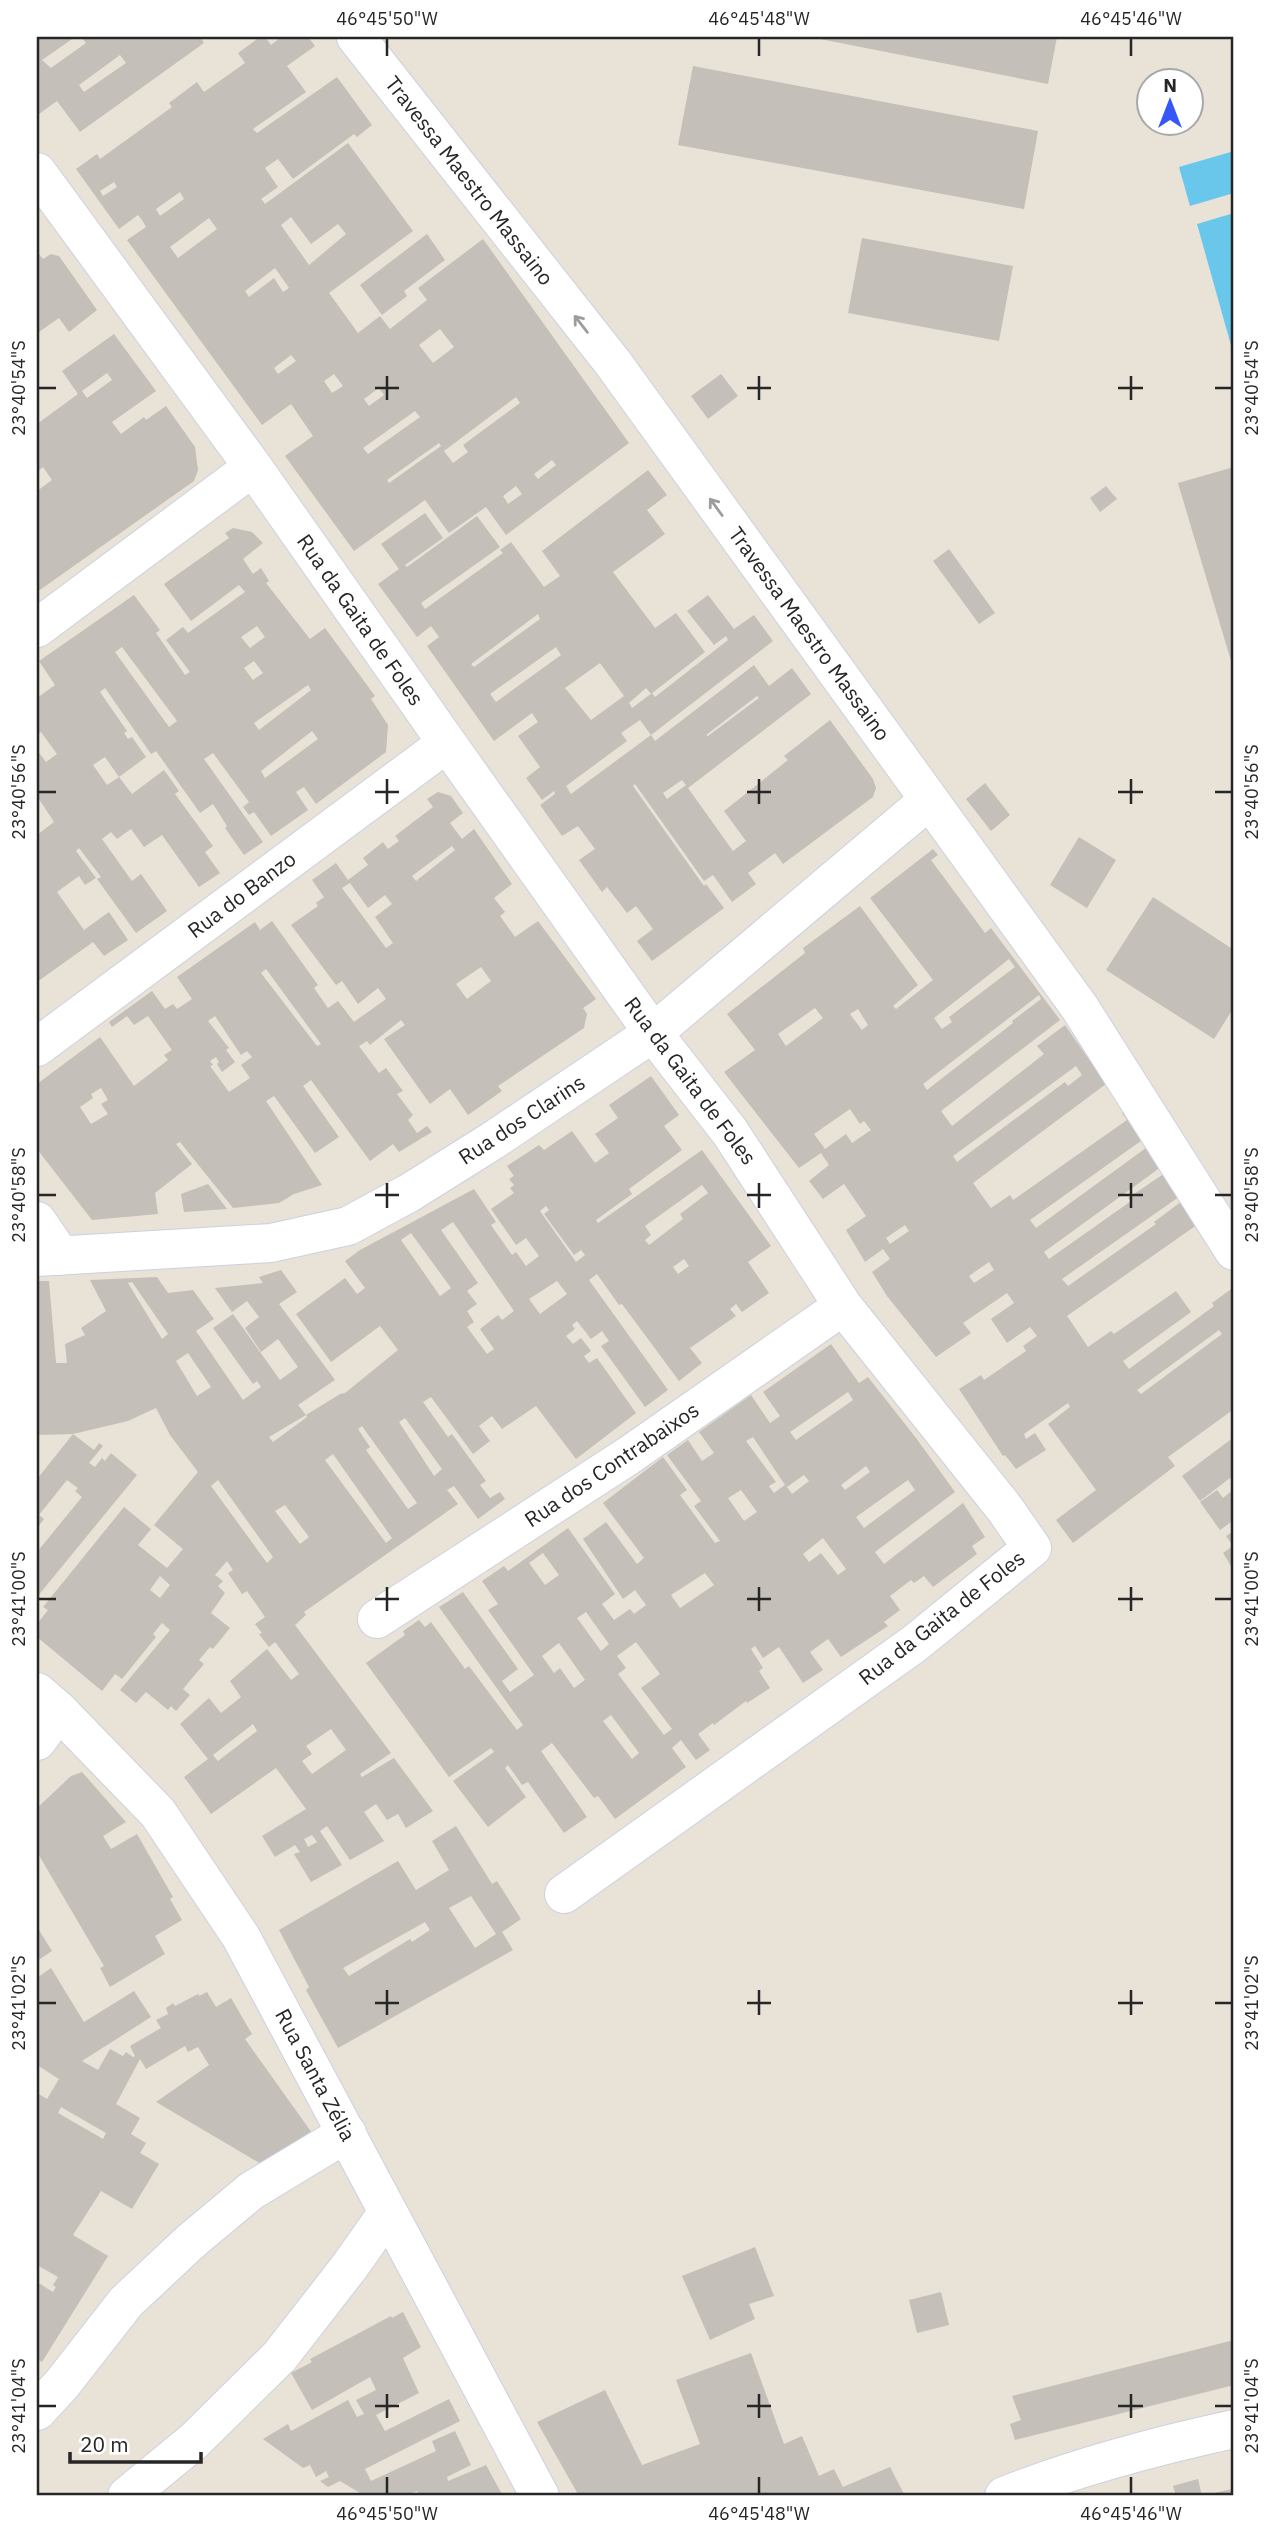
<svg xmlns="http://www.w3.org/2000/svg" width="1271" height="2533" font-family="'IBM Plex Sans',sans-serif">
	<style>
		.water { fill: #6ac7ec }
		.building { fill: #c4bfb8; fill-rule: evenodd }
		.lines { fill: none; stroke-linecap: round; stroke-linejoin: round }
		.minor-casing { stroke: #cdd0e0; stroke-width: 40 }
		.tertiary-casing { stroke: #cdd0e0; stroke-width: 40 }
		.minor { stroke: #fff; stroke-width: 38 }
		.tertiary { stroke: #fff; stroke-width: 38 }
		.oneway { stroke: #9d9d9d }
		.ticks { fill: none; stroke: #262626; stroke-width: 2.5 }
		.labels { text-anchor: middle; stroke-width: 6; stroke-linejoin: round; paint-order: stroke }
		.street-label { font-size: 21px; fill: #262626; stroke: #fff }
		.neatline { fill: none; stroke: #262626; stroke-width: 2.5 }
		.ticks-label { font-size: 18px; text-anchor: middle; fill: #262626 }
	</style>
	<rect width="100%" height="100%" fill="#e9e2d7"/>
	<path class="water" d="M1234,151V193L1190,206L1179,167Z
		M1234,213V356L1197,224Z"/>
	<path class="building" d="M37,37H75L42,60L51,68L86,43L81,37H200L204,43L80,132L57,101L39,114L37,111ZM120,55L126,63L84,92L79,85Z
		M260,37H265L271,45L281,37H308L315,46L287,66L306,92L253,129L257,133L337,77L372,125L357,137L354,134L293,179L278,159L265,168L278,187L261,199L263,201L265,204L348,143L413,231L329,293L358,333L380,316L390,329L427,300L418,288L483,239L629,443L506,535L486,507L449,533L425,500L354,551L285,456L313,436L291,404L262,425L127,240L146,227L142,220L138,215L119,229L76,169L97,154L100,159L172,107L169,103L197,82L204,92L245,63L238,53ZM114,182L117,187L103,196L100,191ZM180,192L184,199L160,216L156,209ZM291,217L311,244L338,224L346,234L309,265L281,225ZM209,218L217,229L178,258L170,247ZM275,268L289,288L283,292L274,278L249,297L245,291ZM440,329L454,347L433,363L419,345ZM291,355L296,361L278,374L274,368ZM334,374L343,386L332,393L324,381ZM379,388L384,395L369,406L364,399ZM516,397L520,403L463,445L468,452L453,463L444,451ZM415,411L420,417L368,454L363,448ZM439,443L441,446L389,483L387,480ZM552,460L556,465L538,479L534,474ZM516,486L522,494L508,504L503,496Z
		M810,37H1057L1048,84Z
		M693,66L1038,131L1024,209L678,145Z
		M427,234L445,260L404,291L407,296L382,315L360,285Z
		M862,238L1013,266L999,341L848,313Z
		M39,254L43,259L51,254L59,256L97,310L69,332L59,318L39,332L37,330Z
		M114,334L156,391L112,422L121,434L144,417L146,420L166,406L195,447L198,470L194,481L37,592V491L52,480L43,467L37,472V424L78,394L62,371ZM107,373L112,380L87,398L82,391Z
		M721,374L738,396L708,419L691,396Z
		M1234,467V671L1178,483Z
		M648,470L667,495L647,510L665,534L613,572L655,628L676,613L705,652L651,694L646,688L629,703L632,708L652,693L655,697L728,640L726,636L714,645L687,611L708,595L734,629L754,615L773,641L651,735L640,720L621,733L627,741L566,786L571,794L651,735L655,741L754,665L769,686L792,668L811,694L688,788L733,851L746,841L724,811L788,760L784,756L830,720L873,779L876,788L873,797L783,864L775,853L748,873L756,884L732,902L713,875L704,881L635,784L633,786L704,886L706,884L724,908L652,961L637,941L653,929L636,906L627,913L607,887L602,892L579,860L595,849L578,826L562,836L540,805L555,794L554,791L542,800L526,778L540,767L518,736L538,722L532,713L494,741L427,646L439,637L431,626L417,637L378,584L399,569L381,544L425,513L443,538L405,565L407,567L477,516L500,547L421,603L425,609L503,553L500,550L511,542L544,587L560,576L542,551ZM538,614L540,619L474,667L471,664ZM556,647L561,655L496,702L490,694ZM600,663L624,696L591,720L565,688ZM757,696L759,698L708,736L706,735ZM682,780L686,785L667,799L663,793Z
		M1106,486L1117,499L1100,512L1090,498Z
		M233,528L252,532L263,543L243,559L253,574L261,568L269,581L266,583L310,639L325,628L375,696L371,699L388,725L386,752L316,804L304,787L296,792L308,810L271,836L254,812L249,815L243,807L249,802L213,753L204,759L263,842L244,855L225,828L227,826L213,804L200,813L156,751L151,754L105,688L100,692L127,731L124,733L128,739L132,737L146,757L119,777L105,757L93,765L107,785L119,777L132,794L164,770L179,791L175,794L213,846L205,852L220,873L199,887L162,835L144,847L131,829L117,839L111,832L102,839L132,881L141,874L167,911L136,933L97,879L101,877L79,848L76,851L96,878L85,885L79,876L57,892L84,930L109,912L128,940L104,956L93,942L37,982V835L54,822L37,796V750L46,762L57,754L41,732L37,734V698L55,685L39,661L134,595L160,630L156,633L185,675L190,672L166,640L183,627L188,633L245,592L239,585L191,621L164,584L229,538L225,533ZM257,626L265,637L250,648L241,637ZM122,647L177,721L169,727L115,652ZM254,661L263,673L253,680L244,668ZM308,685L311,690L259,730L254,723ZM312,731L318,739L265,778L261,771Z
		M949,549L995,613L979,624L933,561Z
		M985,783L1010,815L991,831L966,799Z
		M438,792L451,796L463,813L450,823L462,839L474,829L512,884L494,898L505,912L500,916L515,937L538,921L596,999L583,1008L587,1014L584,1028L498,1086L502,1091L468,1115L450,1089L430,1104L384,1039L405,1025L401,1020L370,1045L367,1041L359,1046L379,1073L386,1068L403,1091L397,1094L413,1115L408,1120L417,1133L427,1126L432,1132L399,1152L393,1144L370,1161L311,1080L303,1086L339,1137L315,1153L274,1096L266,1101L322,1185L294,1194L279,1203L233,1208L180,1142L176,1144L192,1164L155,1193L158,1214L92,1220L37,1149V1084L100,1037L134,1086L168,1060L164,1055L172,1050L148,1016L134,1025L127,1016L112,1027L109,1022L152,991L165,1009L173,1004L177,1009L192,999L177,977L255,922L260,930L272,921L318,985L314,988L328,1008L338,1001L354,1022L386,999L378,988L358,1004L342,981L336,985L291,925L318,906L316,903L324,897L312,880L336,863L348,880L368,865L363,858L383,842L388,849L399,841L395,836L433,807L427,799ZM452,846L455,850L416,881L412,876ZM350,883L368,908L385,895L392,904L375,917L393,943L386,948L342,888ZM481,967L491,981L467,999L456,984ZM266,969L321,1044L317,1046L261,973ZM215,1016L241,1055L247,1051L252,1057L241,1065L250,1078L229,1092L210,1066L213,1065L210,1061L216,1057L219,1062L217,1064L222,1072L235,1062L226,1050L229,1048L208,1021ZM101,1088L108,1100L101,1104L108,1114L91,1124L80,1107L93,1098L91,1094Z
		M1079,837L1116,860L1087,908L1050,885Z
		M933,849L938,855L931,860L985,933L991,928L1060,1020L941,1111L952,1126L1044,1054L1037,1046L1065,1025L1106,1084L973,1183L991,1208L1010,1195L1013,1200L1127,1120L1122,1113L1125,1110L1145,1138L1030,1220L1036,1228L1150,1145L1183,1194L1062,1279L1068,1286L1156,1224L1154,1222L1186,1198L1201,1222L1067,1316L1088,1347L1111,1331L1114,1334L1176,1291L1191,1312L1123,1361L1129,1369L1214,1306L1212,1303L1234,1287V1409L1168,1457L1175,1466L1073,1543L1056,1520L1096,1490L1048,1424L1070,1407L1068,1403L1024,1434L1026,1439L1035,1433L1046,1450L1016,1469L1005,1455L1003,1456L959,1389L981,1375L984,1380L1026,1351L1023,1346L1037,1336L1030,1327L1007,1343L991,1319L1014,1303L1007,1293L963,1323L971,1333L936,1357L887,1296L872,1272L890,1259L883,1249L865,1262L846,1230L866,1216L844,1184L823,1199L809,1181L829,1165L821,1153L799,1168L724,1072L755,1050L727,1014L805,953L803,948L860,906L918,985L893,1006L896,1009L933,980L870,898ZM1009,959L1015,967L949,1017L952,1022L942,1029L934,1018ZM1039,995L1041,999L1012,1021L1013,1023L927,1090L923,1084ZM815,1008L823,1018L786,1046L778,1034ZM858,1009L868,1025L862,1030L850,1014ZM1076,1066L1082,1075L1068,1086L1065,1082L957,1162L953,1156ZM850,1109L860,1124L864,1121L871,1130L852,1143L846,1134L825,1149L814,1134ZM1161,1167L1165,1173L1128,1198L1131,1201L1049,1259L1044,1252ZM905,1225L909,1231L890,1244L886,1238ZM989,1262L994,1270L974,1283L969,1276ZM1219,1330L1222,1334L1141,1394L1137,1390Z
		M1153,897L1234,950V1007L1214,1039L1106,970Z
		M651,1076L679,1115L664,1126L682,1150L629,1189L632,1194L596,1220L598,1223L702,1150L771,1246L748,1262L769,1293L742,1312L736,1304L730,1309L736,1316L690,1348L702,1363L679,1381L622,1304L619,1305L597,1274L589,1280L668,1390L645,1407L601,1346L609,1341L602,1331L591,1339L577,1321L572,1325L575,1329L566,1336L573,1344L581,1338L591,1351L584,1356L589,1363L597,1358L636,1413L576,1459L536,1406L502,1429L492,1416L479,1426L490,1441L473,1454L431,1397L423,1402L448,1437L452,1434L486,1481L480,1485L490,1498L500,1492L505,1499L478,1519L454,1486L447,1490L458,1504L304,1612L306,1615L295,1625L391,1753L360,1774L362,1777L394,1758L433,1811L406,1828L398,1814L387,1820L376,1804L364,1812L384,1841L350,1860L327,1826L320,1831L342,1865L311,1882L294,1854L300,1852L295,1845L275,1857L262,1836L306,1809L276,1768L211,1814L184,1777L208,1759L180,1724L209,1698L221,1713L241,1697L230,1681L267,1649L291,1680L299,1674L275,1642L269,1647L259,1634L262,1633L255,1624L265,1617L247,1591L242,1594L228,1573L233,1570L227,1561L215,1575L223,1581L218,1586L225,1593L211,1613L230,1628L213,1649L210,1647L199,1660L204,1664L183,1689L190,1695L176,1711L171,1706L168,1710L146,1692L136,1703L120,1690L170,1630L162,1623L153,1634L156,1637L122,1679L115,1674L102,1691L37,1637V1624L48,1610L43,1607L124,1507L151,1529L138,1545L167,1568L183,1549L154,1525L198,1472L170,1435L156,1408L128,1421L73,1434L94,1450L99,1443L103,1446L89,1463L95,1467L102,1458L105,1461L111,1453L137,1475L37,1597V1552L82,1497L75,1491L78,1488L67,1480L39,1515L44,1519L37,1528V1479L73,1434L37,1435V1281H49L56,1363H67L65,1344L85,1335L81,1328L106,1311L90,1280L157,1277L168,1293L193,1290L214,1319L196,1331L243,1400L261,1387L257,1381L253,1384L213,1328L233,1314L280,1380L298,1367L278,1339L261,1352L245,1328L259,1317L247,1301L232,1312L215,1288L263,1283L259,1277L281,1270L297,1292L279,1304L335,1380L298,1405L306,1415L269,1437L273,1442L307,1417L306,1415L340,1394L345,1393L398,1350L380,1326L331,1362L296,1314L345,1278L357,1294L365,1288L345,1261L360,1250L474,1189L496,1222L491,1225L512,1255L516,1252L526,1266L539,1256L526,1238L516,1245L491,1209L514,1193L510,1188L514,1185L509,1179L514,1176L507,1166L539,1145L544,1150L572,1131L595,1163L609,1153L595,1134L618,1118L609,1105ZM702,1185L708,1193L680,1214L683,1219L649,1245L645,1240L651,1235L645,1226ZM546,1206L549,1210L544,1214L574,1255L581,1250L585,1255L576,1262L540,1211ZM453,1222L514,1311L502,1320L498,1315L480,1329L494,1349L487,1354L467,1327L474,1322L467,1311L477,1304L467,1291L478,1283L441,1230ZM411,1233L451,1288L440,1296L401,1240ZM684,1259L689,1266L678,1274L673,1267ZM557,1281L567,1294L540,1314L529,1299ZM132,1282L168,1334L162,1339L128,1283ZM188,1353L211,1387L197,1396L176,1361ZM405,1418L442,1469L434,1476L399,1422ZM362,1426L417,1503L408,1509L366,1450L370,1447L358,1429ZM333,1454L392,1538L386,1543L325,1460ZM218,1480L273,1557L267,1563L211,1486ZM285,1505L309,1537L300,1544L275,1511ZM160,1576L170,1585L160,1598L150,1590ZM253,1724L257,1731L218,1761L213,1755ZM331,1729L346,1750L312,1774L302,1761L312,1754L306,1746ZM312,1835L317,1842L308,1847L304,1839Z
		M208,1184L227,1209L184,1212L181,1194Z
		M831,1344L859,1383L868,1377L916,1438L955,1492L875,1552L884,1564L963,1503L985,1537L972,1546L977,1554L933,1587L924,1576L914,1583L911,1580L890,1596L900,1610L884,1622L888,1626L841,1657L828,1639L810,1652L823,1670L803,1683L779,1647L763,1658L755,1646L751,1649L763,1668L759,1671L770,1688L747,1703L746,1701L714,1725L713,1723L698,1734L710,1750L696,1760L681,1740L672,1748L686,1767L615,1819L598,1796L594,1798L552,1743L541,1751L587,1817L564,1833L528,1782L522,1785L508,1765L505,1768L526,1797L488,1827L453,1781L494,1752L491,1748L449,1777L366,1663L405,1635L403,1631L419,1620L425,1627L431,1622L465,1669L469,1666L517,1730L523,1725L439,1607L463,1592L518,1669L502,1681L510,1692L534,1675L488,1610L498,1604L482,1581L504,1566L508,1571L568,1528L615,1594L602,1604L614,1620L630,1609L634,1614L646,1605L635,1590L623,1599L583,1539L606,1522L637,1564L644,1558L603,1503L663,1457L687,1490L680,1495L715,1543L720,1541L694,1506L701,1501L667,1455L688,1440L702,1461L714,1453L699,1432L751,1395L770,1423L780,1416L763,1392ZM848,1392L853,1400L796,1440L790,1432ZM753,1437L785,1485L774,1493L769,1486L776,1482L746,1441ZM866,1466L870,1472L845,1490L841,1485ZM804,1475L809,1481L792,1494L787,1487ZM908,1480L915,1490L864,1528L856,1517ZM741,1490L757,1512L744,1521L728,1498ZM823,1538L846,1569L838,1575L821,1553L809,1562L803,1554ZM543,1553L559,1575L545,1585L529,1563ZM705,1573L714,1585L680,1608L671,1595ZM586,1612L609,1644L601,1651L577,1618ZM636,1642L660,1674L641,1688L672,1729L664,1735L618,1674L626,1668L617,1656ZM559,1643L585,1680L574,1688L560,1668L554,1673L542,1656ZM611,1715L639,1753L632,1759L603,1721Z
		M1234,1437V1475L1200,1501L1182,1476Z
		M1234,1489V1520L1220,1530L1200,1502L1217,1490L1223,1498Z
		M1234,1531V1571L1223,1553L1233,1546L1226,1536Z
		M82,1772L126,1822L103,1836L111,1849L137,1834L173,1897L170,1899L182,1920L155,1936L165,1954L110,1987L100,1968L104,1966L37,1852V1808L71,1776Z
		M456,1826L492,1884L497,1881L521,1919L502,1932L513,1950L338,2048L306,1990L309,1987L279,1930L398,1861L416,1890L449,1870L432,1841ZM471,1896L496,1934L475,1948L449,1908ZM425,1922L430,1930L412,1942L410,1939L349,1976L343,1968Z
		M37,1927L52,1951L37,1961Z
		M51,1968L84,2022L134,1991L151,2017L82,2061L98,2070L110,2049L123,2056L126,2052L133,2057L135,2056L130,2046L161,2028L156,2020L168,2014L166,2008L173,2003L175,2006L198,1994L199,1996L207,1992L216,2007L231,1998L252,2034L245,2039L312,2133L263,2165L156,2102L209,2065L198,2047L188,2052L185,2046L146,2069L140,2059L116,2104L140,2118L131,2134L146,2143L140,2153L159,2164L132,2209L101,2191L73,2235L108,2256L42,2362L37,2359V2282L53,2292L56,2287L53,2285L58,2277L37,2265V2093L47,2099L59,2079L37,2065V1978ZM61,2107L106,2133L103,2139L58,2113Z
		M755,2247L774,2296L749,2304L755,2319L710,2340L682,2276Z
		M941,2292L949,2325L917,2333L909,2300Z
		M403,2312L421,2347L403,2358L419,2393L376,2415L385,2431L449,2399L460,2421L365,2469L371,2481L436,2451L432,2441L455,2431L471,2465L447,2477L448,2481L486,2465L503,2496H416L419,2495L417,2491L405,2496H365L340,2481L328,2487L320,2481L329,2477L326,2471L316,2477L310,2465L303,2468L263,2439L288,2424L291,2431L348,2400L357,2417L364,2414L356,2400L376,2390L370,2377L312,2410L291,2373L312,2362L310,2359L391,2316L392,2318Z
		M1234,2340V2385L1015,2440L1010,2424L1021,2420L1012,2396Z
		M751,2353L784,2444L802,2436L819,2476L834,2469L843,2487L890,2467L904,2494L899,2496H579L537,2422L605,2390L642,2465L700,2444L676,2380Z
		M1198,2479L1202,2496H1176L1173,2486Z
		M1232,2489L1234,2496H1205V2495Z"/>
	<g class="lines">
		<defs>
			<path id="minor" d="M356,37L613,363L1080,1008L1234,1251
				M37,172L253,467L447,743L653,1033L730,1132L843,1306L1005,1509L1032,1548L914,1644L564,1894
				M37,628L253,467
				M37,1047L447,743
				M37,1221L61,1256
				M37,1257L271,1243L348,1226L409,1193L492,1141L653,1033L929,800
				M377,1619L628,1456L843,1306
				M37,1692L59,1711L158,1813L241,1937L540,2496
				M37,1741L59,1711
				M37,2411L62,2384L126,2302L190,2242L251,2191L347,2133
				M127,2496L194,2441L280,2356L350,2266L388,2212"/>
			<path id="tertiary" d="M1004,2496C1079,2466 1156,2446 1234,2429"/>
		</defs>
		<use href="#minor" class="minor-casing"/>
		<use href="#tertiary" class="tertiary-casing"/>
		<use href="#minor" class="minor"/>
		<use href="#tertiary" class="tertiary"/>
	</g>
	<defs><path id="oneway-shaft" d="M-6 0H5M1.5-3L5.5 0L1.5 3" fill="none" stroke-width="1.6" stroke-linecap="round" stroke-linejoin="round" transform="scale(1.75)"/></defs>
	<g class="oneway">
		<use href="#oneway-shaft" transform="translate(581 324) rotate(-128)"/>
		<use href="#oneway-shaft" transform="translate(716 507) rotate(-126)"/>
	</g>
	<path class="ticks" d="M387,38V56M759,38V56M1131,38V56M387,376V400M759,376V400M1131,376V400M38,388H56M375,388H399M747,388H771M1118,388H1143M1215,388H1232M387,779V804M759,779V804M1131,779V804M38,792H56M375,792H399M747,792H771M1118,792H1143M1215,792H1232M387,1183V1208M759,1183V1208M1131,1183V1208M38,1195H56M375,1195H399M747,1195H771M1118,1195H1143M1215,1195H1232M387,1587V1611M759,1587V1611M1131,1587V1611M38,1599H56M375,1599H399M747,1599H771M1118,1599H1143M1215,1599H1232M387,1990V2015M759,1990V2015M1131,1990V2015M38,2003H56M375,2003H399M747,2003H771M1118,2003H1143M1215,2003H1232M387,2394V2418M759,2394V2418M1131,2394V2418M38,2406H56M375,2406H399M747,2406H771M1118,2406H1143M1215,2406H1232M387,2477V2494M759,2477V2494M1131,2477V2494"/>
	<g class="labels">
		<g class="street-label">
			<text transform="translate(469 181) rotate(52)" y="7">Travessa Maestro Massaino</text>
			<text transform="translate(360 620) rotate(55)" y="7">Rua da Gaita de Foles</text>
			<text transform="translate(809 634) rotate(54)" y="7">Travessa Maestro Massaino</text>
			<text transform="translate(242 895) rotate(-37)" y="7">Rua do Banzo</text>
			<text transform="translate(690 1081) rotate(53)" y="7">Rua da Gaita de Foles</text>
			<text transform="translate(522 1120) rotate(-33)" y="7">Rua dos Clarins</text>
			<text transform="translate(612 1465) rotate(-34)" y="7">Rua dos Contrabaixos</text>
			<text transform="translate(942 1618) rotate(-38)" y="7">Rua da Gaita de Foles</text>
			<text transform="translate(315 2075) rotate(62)" y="7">Rua Santa Zélia</text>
		</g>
	</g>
	<rect width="1271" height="2533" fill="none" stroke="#ffffff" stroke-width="77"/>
	<g transform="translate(1170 102)"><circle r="33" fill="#ffffff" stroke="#a8a8a8" stroke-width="2"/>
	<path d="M0-5L12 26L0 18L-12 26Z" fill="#3756f7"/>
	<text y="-10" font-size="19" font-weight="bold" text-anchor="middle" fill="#262626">N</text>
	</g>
	<path d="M70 2452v10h131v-10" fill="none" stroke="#262626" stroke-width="3.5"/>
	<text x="80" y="2452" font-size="21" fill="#262626" stroke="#ffffff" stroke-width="5" paint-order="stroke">20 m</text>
	<rect x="38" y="38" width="1194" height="2456" class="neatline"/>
	<g class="ticks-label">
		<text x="387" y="25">46°45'50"W</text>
		<text x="759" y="25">46°45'48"W</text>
		<text x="1131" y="25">46°45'46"W</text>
		<text transform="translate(19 388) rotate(-90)" y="6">23°40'54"S</text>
		<text transform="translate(1252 388) rotate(-90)" y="6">23°40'54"S</text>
		<text transform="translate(19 792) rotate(-90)" y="6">23°40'56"S</text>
		<text transform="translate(1252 792) rotate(-90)" y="6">23°40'56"S</text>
		<text transform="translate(19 1195) rotate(-90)" y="6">23°40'58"S</text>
		<text transform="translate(1252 1195) rotate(-90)" y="6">23°40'58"S</text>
		<text transform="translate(19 1599) rotate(-90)" y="6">23°41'00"S</text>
		<text transform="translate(1252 1599) rotate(-90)" y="6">23°41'00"S</text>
		<text transform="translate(19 2003) rotate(-90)" y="6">23°41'02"S</text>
		<text transform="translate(1252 2003) rotate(-90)" y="6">23°41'02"S</text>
		<text transform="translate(19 2406) rotate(-90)" y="6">23°41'04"S</text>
		<text transform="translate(1252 2406) rotate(-90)" y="6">23°41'04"S</text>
		<text x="387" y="2520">46°45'50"W</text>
		<text x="759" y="2520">46°45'48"W</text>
		<text x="1131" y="2520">46°45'46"W</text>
	</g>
</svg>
